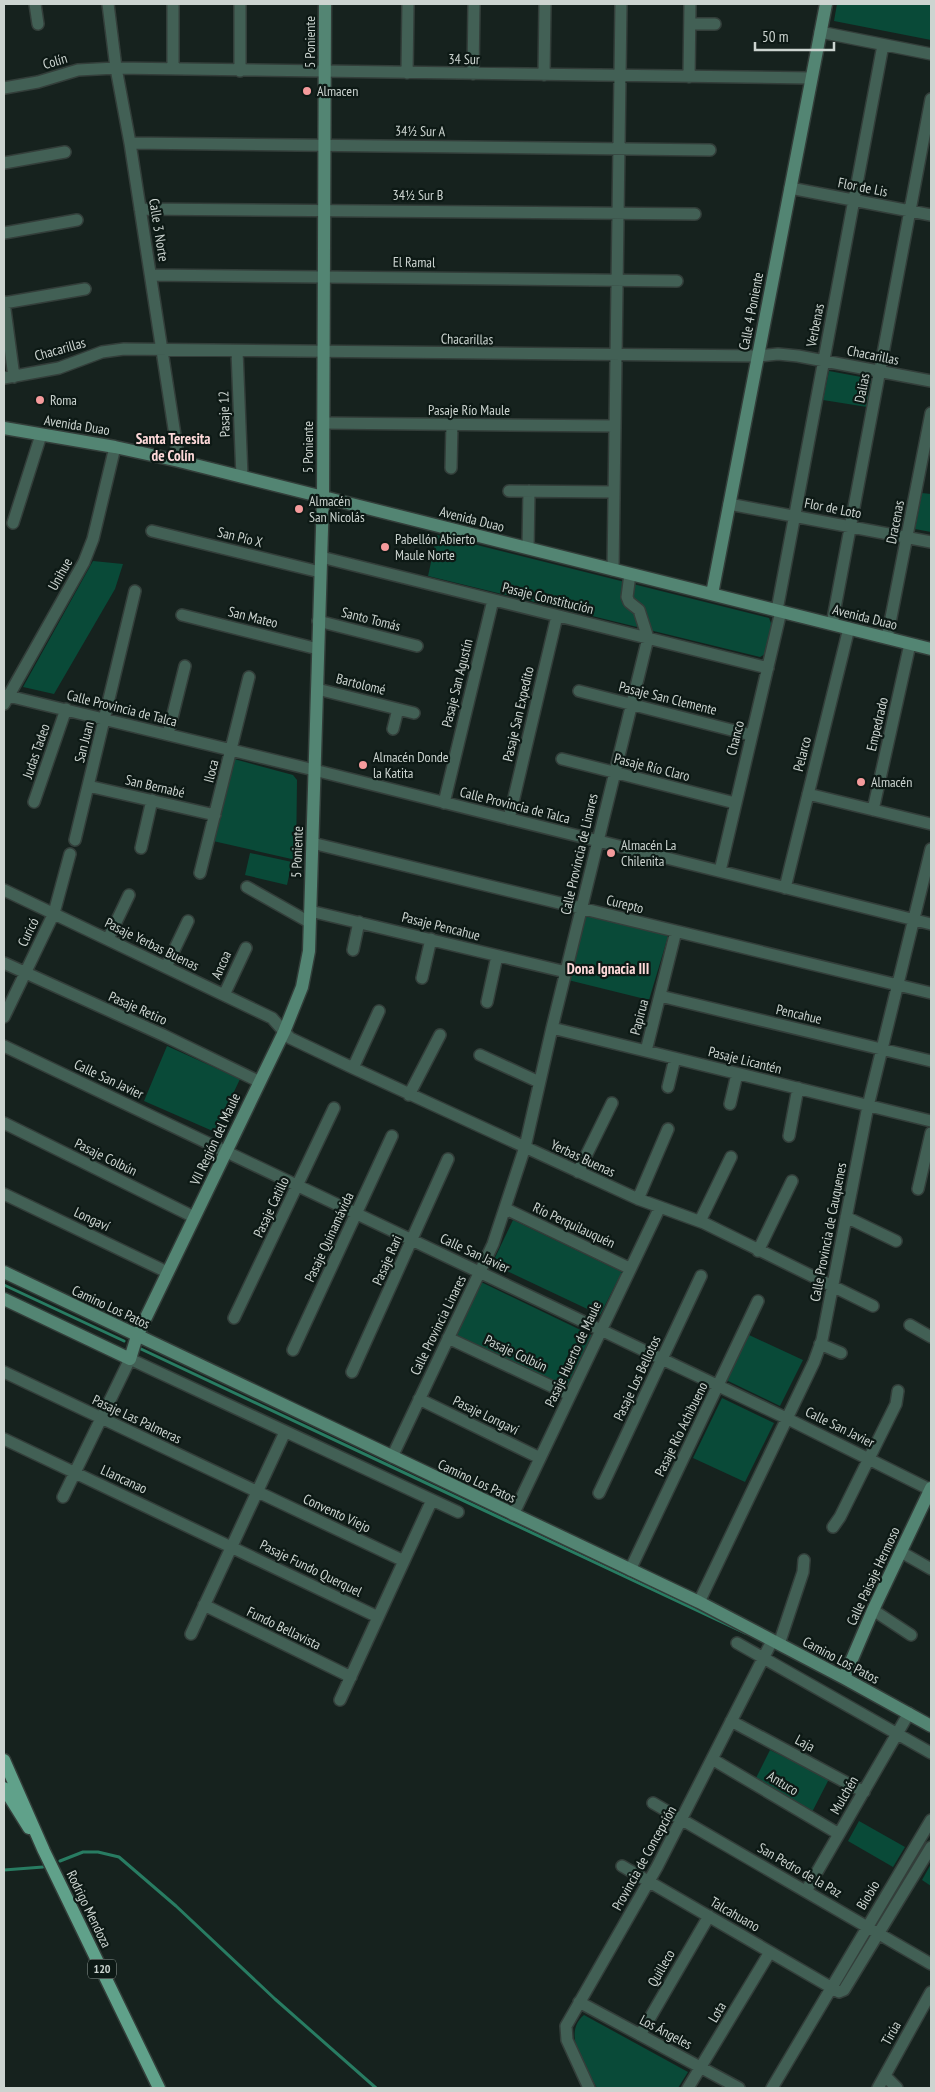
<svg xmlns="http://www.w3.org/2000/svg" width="935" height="2092" font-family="'PT Sans Narrow',sans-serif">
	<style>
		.green { fill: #094a38 }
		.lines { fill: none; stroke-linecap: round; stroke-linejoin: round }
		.stream { stroke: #287c62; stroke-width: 3 }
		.street-casing { stroke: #333e3a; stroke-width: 14 }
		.secondary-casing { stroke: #333e3a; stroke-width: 15 }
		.primary-casing { stroke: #333e3a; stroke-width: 15 }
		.street { stroke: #426055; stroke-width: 11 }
		.secondary { stroke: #538573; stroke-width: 12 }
		.primary { stroke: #60a18a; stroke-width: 12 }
		.poi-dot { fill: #f59b9c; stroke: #0d1915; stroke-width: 2 }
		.labels { text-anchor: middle; stroke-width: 4.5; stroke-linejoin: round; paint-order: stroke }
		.shield { fill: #0d1915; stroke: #939c98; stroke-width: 1 }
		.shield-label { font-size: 12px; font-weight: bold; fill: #ccd4d0 }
		.street-label { font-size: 14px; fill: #ccd4d0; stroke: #0d1915 }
		.poi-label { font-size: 14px; fill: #ccd4d0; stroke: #0d1915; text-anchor: start }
		.neighbourhood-label { font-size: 15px; font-weight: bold; fill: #fdd9d9; stroke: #0d1915 }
	</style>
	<rect width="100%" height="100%" fill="#16221e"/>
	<path class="green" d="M837,4H931V40L834,21Z
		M829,371L872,379L867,407L823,400Z
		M922,493L931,494V532L915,529Z
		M437,535L769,618L773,628L767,653L760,657L428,576Z
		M93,561L123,564L115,589L54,694L23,687Z
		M234,759L293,775L297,780L296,860L213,841Z
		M250,853L292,862L287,885L245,875Z
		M586,913L669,933L649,1000L568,980Z
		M167,1046L240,1079L215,1132L144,1101Z
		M513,1220L622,1272L600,1315L492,1264Z
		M481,1282L593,1336L569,1389L456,1336Z
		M749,1335L803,1360L780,1406L726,1380Z
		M722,1398L774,1423L745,1482L693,1458Z
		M770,1750L829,1779L811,1814L755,1780Z
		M859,1821L905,1847L893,1867L848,1841Z
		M931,1864V1886L922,1880Z
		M584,2015L688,2072L678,2088H597C586,2068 561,2034 584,2015Z"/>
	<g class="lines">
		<path class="stream" d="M4,1285L124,1341
			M141,1349L745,1633
			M60,1861L83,1852H98L119,1857L176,1906L275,1999L376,2088
			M4,1870L43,1867"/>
		<defs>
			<path id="street" d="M35,4L38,24
				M108,4L116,68L130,143L179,461
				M173,4V69
				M240,4V71
				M690,24H715
				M820,32L931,54
				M407,73L408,4
				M473,74L474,4
				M544,75L545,4
				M689,77L690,4
				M4,88L38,82L78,70L116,68L811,78
				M130,143L710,150
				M4,163L65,152
				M790,188L931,215
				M140,209L695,214
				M4,233L77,220
				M151,275L677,281
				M4,302L14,377
				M4,303L85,289
				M237,351L242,477
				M4,378L59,368L102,352L124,349L758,356L778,354L798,356L931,381
				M323,423L615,426
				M451,468L452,424
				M509,491L614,492
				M729,504L931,542
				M13,523L41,435
				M152,531L320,572
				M528,548L529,491
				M321,557L768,668
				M613,570L621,4
				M777,610L883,45
				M182,615L318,649
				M318,621L417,646
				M832,624L931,99
				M887,638L931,413
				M317,689L414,713
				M579,691L751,735
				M4,695L314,770L931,924
				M4,704L84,562L93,539L115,447
				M393,729L398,709
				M168,734L185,666
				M562,759L735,803
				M88,786L215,815
				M808,794L931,824
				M34,802L66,709
				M444,803L493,600
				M873,810L910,644
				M509,819L557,616
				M75,840L135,591
				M312,843L931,993
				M141,848L152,800
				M720,871L781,611
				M200,873L249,677
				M247,887L309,922
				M785,888L849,628
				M4,890L272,1018L290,1038L353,1068L638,1199L704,1223L873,1306
				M310,911L566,972
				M108,939L129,895
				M353,950L359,922
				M4,963L163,1035L258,1081
				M166,967L188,921
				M422,978L431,939
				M224,995L246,948
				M660,996L931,1061
				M487,1002L497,956
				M4,1017L54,913L70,854
				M552,1028L931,1121
				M4,1046L786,1418L931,1490
				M646,1051L676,931
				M480,1055L539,1082
				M353,1068L379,1011
				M668,1087L675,1058
				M409,1095L440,1035
				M730,1104L737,1074
				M4,1123L194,1217
				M789,1136L798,1088
				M578,1172L612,1103
				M918,1189L931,1133
				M4,1194L167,1272
				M638,1199L668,1129
				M506,1209L629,1268
				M846,1217L896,1241
				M700,1221L731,1157
				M758,1251L792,1181
				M234,1318L334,1108
				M910,1325L931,1337
				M448,1338L570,1395
				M820,1344L841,1353
				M293,1350L392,1136
				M4,1372L404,1561
				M352,1372L448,1159
				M419,1399L540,1458
				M4,1439L378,1617
				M392,1457L493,1244L525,1147L552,1028L648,638L639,610L629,602L627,597L630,574
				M599,1493L701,1276
				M63,1497L130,1359L458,1512
				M513,1515L660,1207
				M833,1527L840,1517L896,1404L898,1391
				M901,1552L931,1569
				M630,1570L758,1301
				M699,1602L814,1362L822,1340L868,1106L931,849
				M204,1605L351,1677
				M873,1610L911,1635
				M191,1634L285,1432
				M737,1643L931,1753
				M779,1644L803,1572L804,1560
				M340,1700L432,1500
				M731,1721L864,1792
				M712,1759L839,1834
				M653,1803L931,1964
				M622,1866L839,1992L844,1990L931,1847
				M806,1891L909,1713
				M579,2002L739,2088
				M640,2035L709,1916
				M885,2076L897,2088
				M589,2088L567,2040L566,2026L657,1867L772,1641
				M688,2088L770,1952
				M772,2088L931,1820
				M878,2088L931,1992"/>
			<path id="secondary" d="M4,428L115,447L179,461L931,649
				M712,594L826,4
				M4,1272L699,1602L844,1678L931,1726
				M4,1299L130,1359L137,1336L284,1032L302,987L309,951L323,497L325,4
				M844,1678L873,1610L931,1488"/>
			<path id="primary" d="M4,1760L44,1851L159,2088
				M4,1788L29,1828"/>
		</defs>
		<use href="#street" class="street-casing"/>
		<use href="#secondary" class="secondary-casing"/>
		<use href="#primary" class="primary-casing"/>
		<use href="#street" class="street"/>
		<use href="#secondary" class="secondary"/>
		<use href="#primary" class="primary"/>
	</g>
	<g class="poi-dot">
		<circle cx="307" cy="91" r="5"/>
		<circle cx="40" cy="400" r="5"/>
		<circle cx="299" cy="509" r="5"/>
		<circle cx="385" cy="547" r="5"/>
		<circle cx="363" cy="765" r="5"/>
		<circle cx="861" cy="782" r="5"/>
		<circle cx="611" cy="853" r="5"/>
	</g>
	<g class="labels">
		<rect class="shield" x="88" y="1959.5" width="28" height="19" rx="4"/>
		<g class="shield-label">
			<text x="102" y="1973">120</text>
		</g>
		<g class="street-label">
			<text transform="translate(310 42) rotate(-90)" y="5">5 Poniente</text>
			<text transform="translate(464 59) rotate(1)" y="5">34 Sur</text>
			<text transform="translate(55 61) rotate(-16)" y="5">Colín</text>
			<text transform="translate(420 131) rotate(1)" y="5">34½ Sur A</text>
			<text transform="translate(863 187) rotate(11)" y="5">Flor de Lis</text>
			<text x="418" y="200">34½ Sur B</text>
			<text transform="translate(159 230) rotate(81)" y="5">Calle 3 Norte</text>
			<text transform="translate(414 262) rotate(1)" y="5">El Ramal</text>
			<text transform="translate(751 311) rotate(-79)" y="5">Calle 4 Poniente</text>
			<text transform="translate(815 325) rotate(-79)" y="5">Verbenas</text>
			<text transform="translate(467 339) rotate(1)" y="5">Chacarillas</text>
			<text transform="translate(60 349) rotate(-16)" y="5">Chacarillas</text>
			<text transform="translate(873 355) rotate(11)" y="5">Chacarillas</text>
			<text transform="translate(862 388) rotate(-79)" y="5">Dalias</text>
			<text x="469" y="415">Pasaje Río Maule</text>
			<text transform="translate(224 414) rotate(-92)" y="5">Pasaje 12</text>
			<text transform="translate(77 425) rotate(9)" y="5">Avenida Duao</text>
			<text transform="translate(308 447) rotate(-90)" y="5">5 Poniente</text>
			<text transform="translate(833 508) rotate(11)" y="5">Flor de Loto</text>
			<text transform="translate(472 519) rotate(14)" y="5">Avenida Duao</text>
			<text transform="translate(895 522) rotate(-79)" y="5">Dracenas</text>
			<text transform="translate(240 537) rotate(14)" y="5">San Pío X</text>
			<text transform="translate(60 574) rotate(-61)" y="5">Unihue</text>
			<text transform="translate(548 598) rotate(14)" y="5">Pasaje Constitución</text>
			<text transform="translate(253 617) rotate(14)" y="5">San Mateo</text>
			<text transform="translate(865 617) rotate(14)" y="5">Avenida Duao</text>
			<text transform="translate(371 619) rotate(14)" y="5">Santo Tomás</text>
			<text transform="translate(457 683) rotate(-76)" y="5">Pasaje San Agustín</text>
			<text transform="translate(361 684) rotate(14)" y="5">Bartolomé</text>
			<text transform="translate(668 698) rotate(14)" y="5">Pasaje San Clemente</text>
			<text transform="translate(122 708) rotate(14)" y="5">Calle Provincia de Talca</text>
			<text transform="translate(518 714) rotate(-77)" y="5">Pasaje San Expedito</text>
			<text transform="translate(877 724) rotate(-77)" y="5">Empedrado</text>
			<text transform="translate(735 738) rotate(-76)" y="5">Chanco</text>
			<text transform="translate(84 742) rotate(-76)" y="5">San Juan</text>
			<text transform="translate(36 751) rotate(-71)" y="5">Judas Tadeo</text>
			<text transform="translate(802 754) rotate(-76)" y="5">Pelarco</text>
			<text transform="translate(652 767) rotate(14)" y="5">Pasaje Río Claro</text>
			<text transform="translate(211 771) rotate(-76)" y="5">Iloca</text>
			<text transform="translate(155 786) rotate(13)" y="5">San Bernabé</text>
			<text transform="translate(515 805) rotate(14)" y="5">Calle Provincia de Talca</text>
			<text transform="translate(297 852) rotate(-88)" y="5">5 Poniente</text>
			<text transform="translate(579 854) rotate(-77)" y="5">Calle Provincia de Linares</text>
			<text transform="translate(625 904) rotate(14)" y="5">Curepto</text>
			<text transform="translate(441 926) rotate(14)" y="5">Pasaje Pencahue</text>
			<text transform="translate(28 932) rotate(-64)" y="5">Curicó</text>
			<text transform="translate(152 944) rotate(26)" y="5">Pasaje Yerbas Buenas</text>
			<text transform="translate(221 965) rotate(-66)" y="5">Ancoa</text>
			<text transform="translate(138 1008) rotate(24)" y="5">Pasaje Retiro</text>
			<text transform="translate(799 1014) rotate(13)" y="5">Pencahue</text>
			<text transform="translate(639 1017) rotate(-75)" y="5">Papirua</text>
			<text transform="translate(745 1060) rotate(14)" y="5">Pasaje Licantén</text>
			<text transform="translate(109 1079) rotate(25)" y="5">Calle San Javier</text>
			<text transform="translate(215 1139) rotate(-65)" y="5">VII Región del Maule</text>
			<text transform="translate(106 1157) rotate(26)" y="5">Pasaje Colbún</text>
			<text transform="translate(583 1158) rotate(25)" y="5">Yerbas Buenas</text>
			<text transform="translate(271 1207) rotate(-65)" y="5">Pasaje Catillo</text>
			<text transform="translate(92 1219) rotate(25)" y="5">Longaví</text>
			<text transform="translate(574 1225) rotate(25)" y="5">Río Perquilauquén</text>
			<text transform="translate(828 1232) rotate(-79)" y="5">Calle Provincia de Cauquenes</text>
			<text transform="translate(329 1237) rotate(-65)" y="5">Pasaje Quinamávida</text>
			<text transform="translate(475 1253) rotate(25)" y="5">Calle San Javier</text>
			<text transform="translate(387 1260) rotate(-66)" y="5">Pasaje Rari</text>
			<text transform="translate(111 1307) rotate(25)" y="5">Camino Los Patos</text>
			<text transform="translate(438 1325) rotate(-64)" y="5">Calle Provincia Linares</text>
			<text transform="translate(516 1353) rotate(25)" y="5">Pasaje Colbún</text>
			<text transform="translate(573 1354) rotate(-65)" y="5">Pasaje Huerto de Maule</text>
			<text transform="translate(637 1378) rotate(-65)" y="5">Pasaje Los Bellotos</text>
			<text transform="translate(486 1415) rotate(26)" y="5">Pasaje Longaví</text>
			<text transform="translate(137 1419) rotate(25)" y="5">Pasaje Las Palmeras</text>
			<text transform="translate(840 1427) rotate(26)" y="5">Calle San Javier</text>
			<text transform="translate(681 1429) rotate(-64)" y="5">Pasaje Río Achibueno</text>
			<text transform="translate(124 1479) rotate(25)" y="5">Llancanao</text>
			<text transform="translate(477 1481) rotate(25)" y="5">Camino Los Patos</text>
			<text transform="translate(337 1513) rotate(25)" y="5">Convento Viejo</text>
			<text transform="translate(311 1568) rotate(26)" y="5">Pasaje Fundo Querquel</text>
			<text transform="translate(873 1576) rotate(-65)" y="5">Calle Paisaje Hermoso</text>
			<text transform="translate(284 1628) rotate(26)" y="5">Fundo Bellavista</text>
			<text transform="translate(841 1660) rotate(28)" y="5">Camino Los Patos</text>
			<text transform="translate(805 1743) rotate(28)" y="5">Laja</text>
			<text transform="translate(783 1783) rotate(31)" y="5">Antuco</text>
			<text transform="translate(844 1795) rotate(-60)" y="5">Mulchén</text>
			<text transform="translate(644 1858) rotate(-61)" y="5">Provincia de Concepción</text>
			<text transform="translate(800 1870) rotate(30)" y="5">San Pedro de la Paz</text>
			<text transform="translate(868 1895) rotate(-59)" y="5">Biobío</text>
			<text transform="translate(89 1909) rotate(64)" y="5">Rodrigo Mendoza</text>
			<text transform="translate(735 1914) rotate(30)" y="5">Talcahuano</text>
			<text transform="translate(661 1968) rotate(-60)" y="5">Quilleco</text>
			<text transform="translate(717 2012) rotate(-59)" y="5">Lota</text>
			<text transform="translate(666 2032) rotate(28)" y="5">Los Ángeles</text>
			<text transform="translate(891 2033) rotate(-61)" y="5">Tirúa</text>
		</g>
		<g class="poi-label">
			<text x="317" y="96">Almacen</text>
			<text x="50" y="405">Roma</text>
			<text x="309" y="506">Almacén<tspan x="309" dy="16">San Nicolás</tspan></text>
			<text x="395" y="544">Pabellón Abierto<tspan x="395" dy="16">Maule Norte</tspan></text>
			<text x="373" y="762">Almacén Donde<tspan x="373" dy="16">la Katita</tspan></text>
			<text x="871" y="787">Almacén</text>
			<text x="621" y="850">Almacén La<tspan x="621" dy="16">Chilenita</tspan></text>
		</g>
		<g class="neighbourhood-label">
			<text x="173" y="444">Santa Teresita<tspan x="173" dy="17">de Colín</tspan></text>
			<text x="608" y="974">Dona Ignacia III</text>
		</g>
	</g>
	<rect width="935" height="2092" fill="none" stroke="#ccd4d0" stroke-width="10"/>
	<path d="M755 42v8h79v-8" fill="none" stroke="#ccd4d0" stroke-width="2.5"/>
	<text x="762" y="42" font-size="15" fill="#ccd4d0" stroke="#0d1915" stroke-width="4" paint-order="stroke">50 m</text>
</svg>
